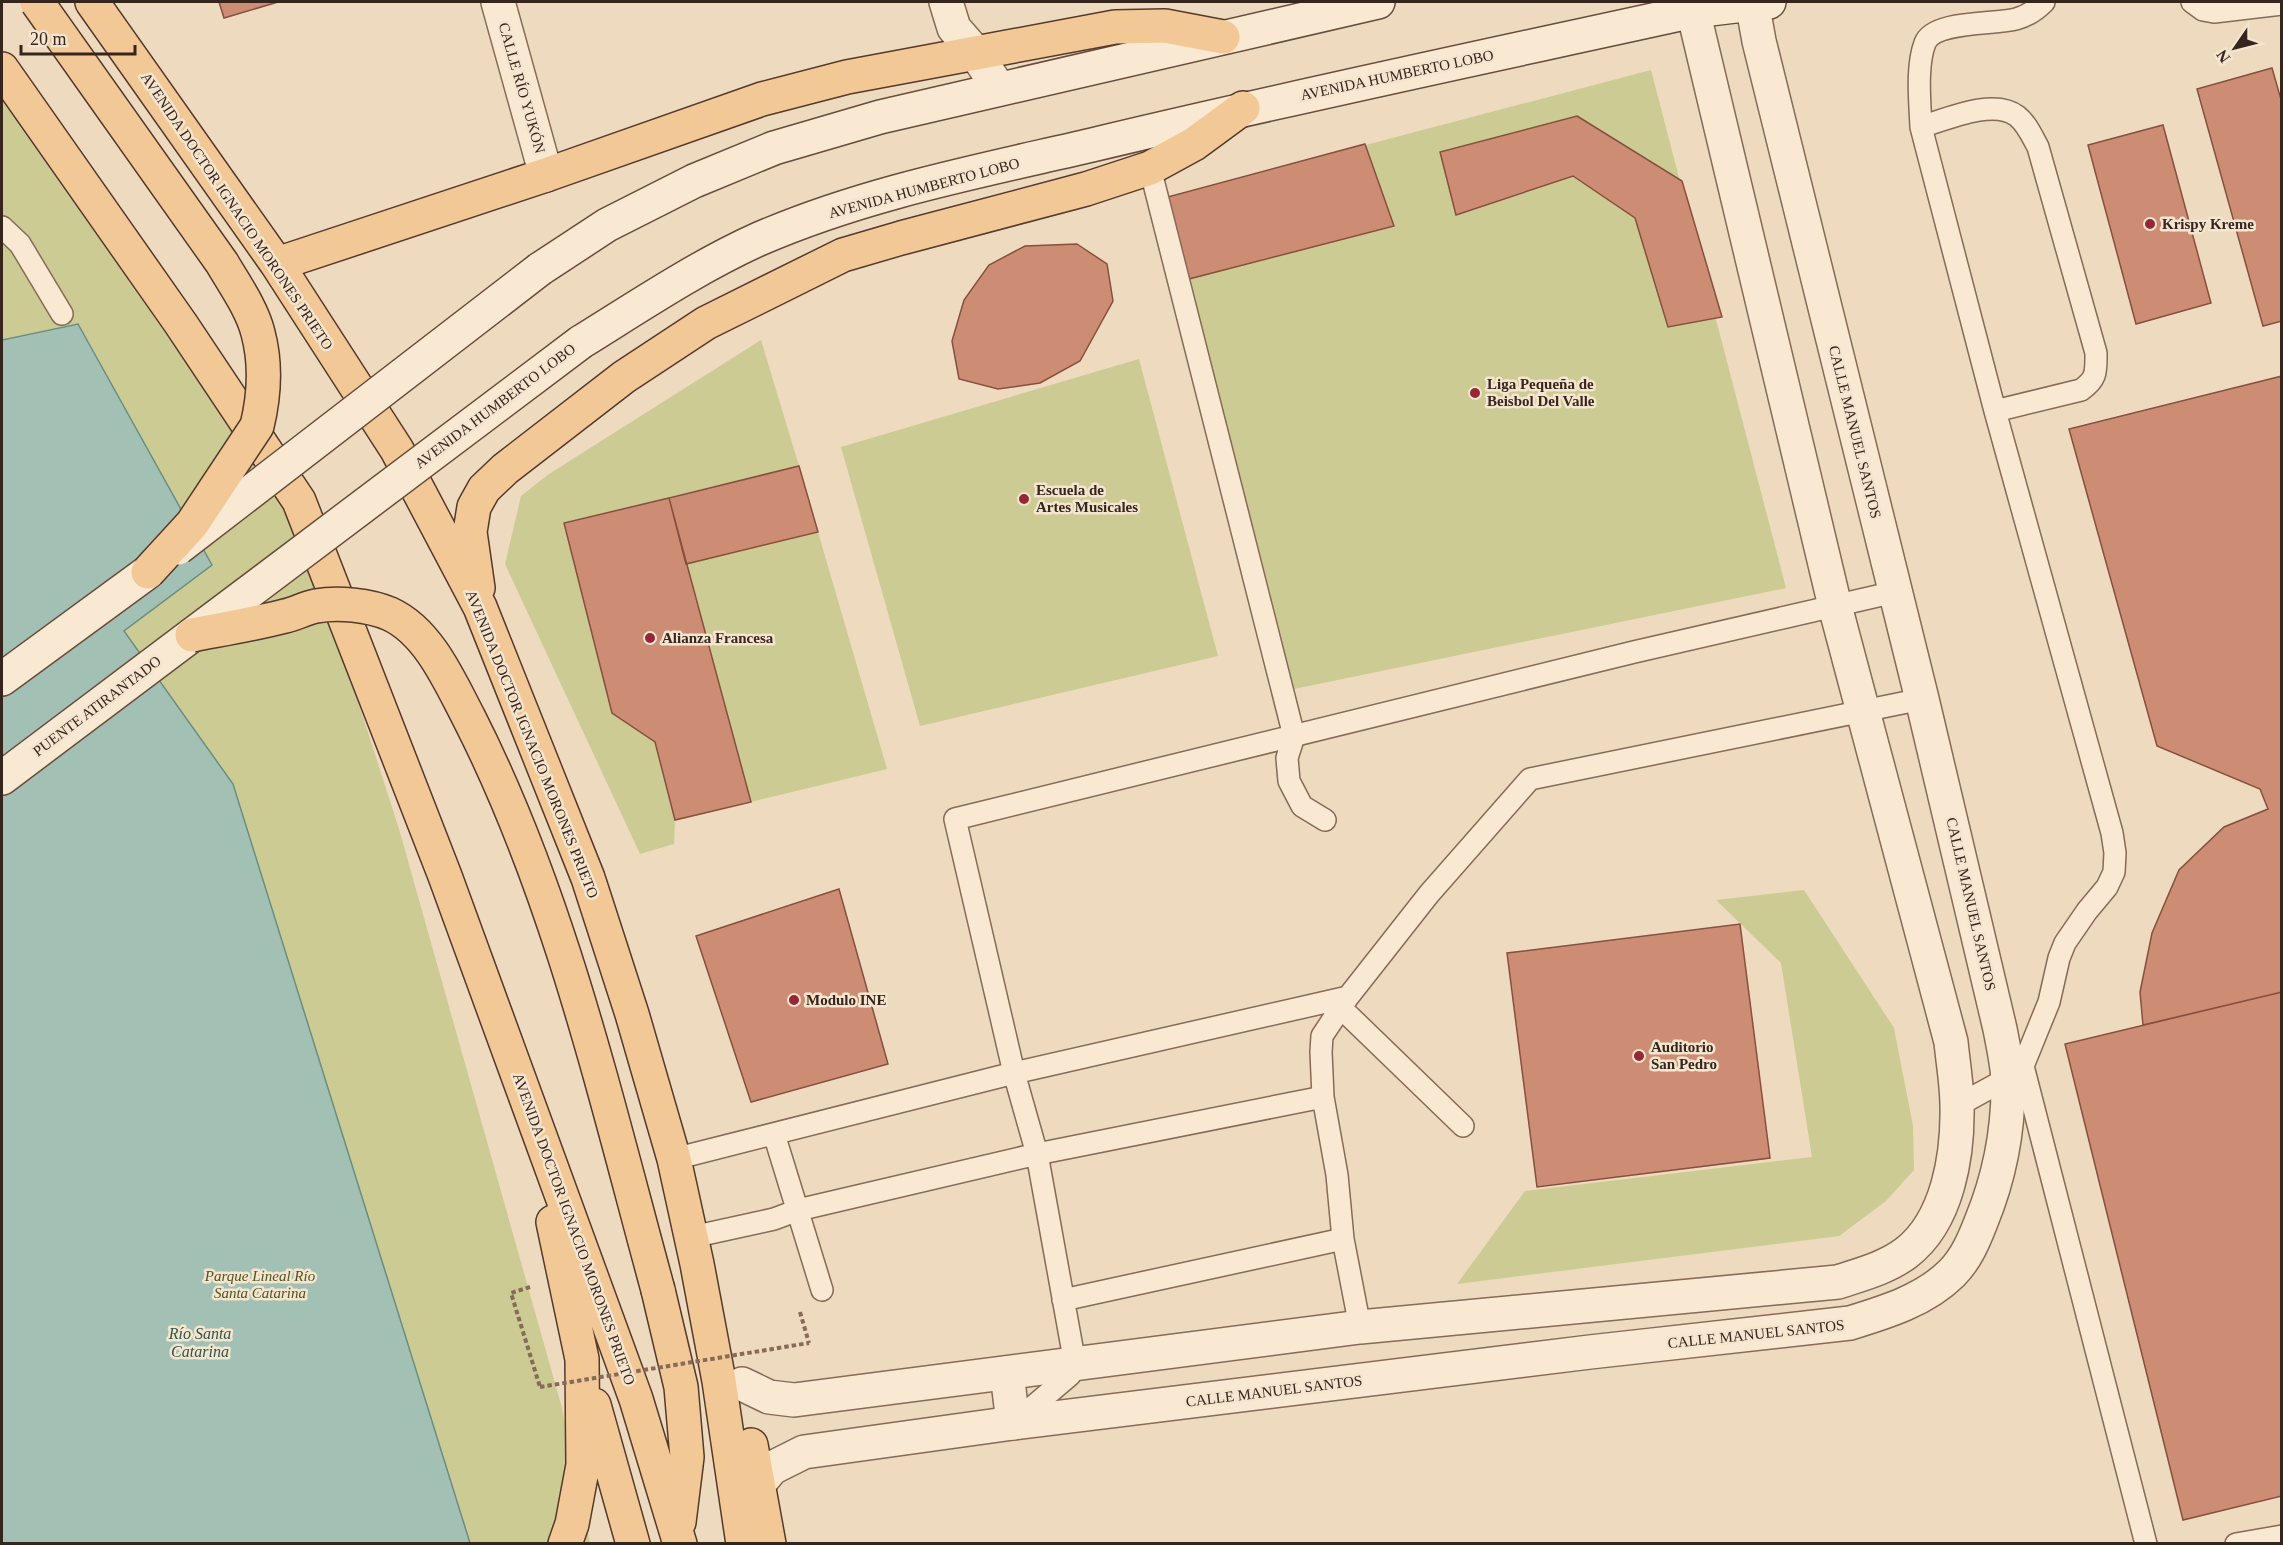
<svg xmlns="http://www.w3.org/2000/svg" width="2283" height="1545" font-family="'Times New Roman',serif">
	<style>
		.green { fill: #cccb93 }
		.water { fill: #a2c0b3; stroke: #6a8e80; stroke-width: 1.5 }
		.building { fill: #cd8d75; stroke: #86503d; stroke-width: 1.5 }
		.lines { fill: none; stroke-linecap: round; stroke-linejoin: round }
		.service-casing { stroke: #876a57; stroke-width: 24 }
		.minor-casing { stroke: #876a57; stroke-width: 36 }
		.tertiary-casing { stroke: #876a57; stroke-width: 36 }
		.secondary-casing { stroke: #684b3b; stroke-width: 36 }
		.primary-casing { stroke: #54392c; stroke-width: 36 }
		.path { stroke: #876a57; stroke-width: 4; stroke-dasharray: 4.5 3; stroke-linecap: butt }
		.service { stroke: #f9e8d2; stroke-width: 21 }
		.minor { stroke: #f9e8d2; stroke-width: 33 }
		.tertiary { stroke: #f9e8d2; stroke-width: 33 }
		.secondary { stroke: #f9e8d2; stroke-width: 33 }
		.primary { stroke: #f2c996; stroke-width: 33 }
		.secondary-bridge-casing { stroke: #684b3b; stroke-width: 36; stroke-linecap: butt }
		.primary-bridge-casing { stroke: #54392c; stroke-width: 36; stroke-linecap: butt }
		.path-bridge { stroke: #876a57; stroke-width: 4; stroke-dasharray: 4.5 3; stroke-linecap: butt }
		.secondary-bridge { stroke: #f9e8d2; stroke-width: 33 }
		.primary-bridge { stroke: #f2c996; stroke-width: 33 }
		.poi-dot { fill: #962737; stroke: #f5e5cf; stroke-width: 2 }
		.labels { text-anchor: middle; stroke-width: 5; stroke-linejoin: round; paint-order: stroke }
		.street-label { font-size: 15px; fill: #36251c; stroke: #f5e5cf }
		.poi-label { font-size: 15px; font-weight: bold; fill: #36251c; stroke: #f5e5cf; text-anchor: start }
		.park-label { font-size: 15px; font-style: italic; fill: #4d5322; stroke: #f5e5cf }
		.water-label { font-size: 16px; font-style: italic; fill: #2b564d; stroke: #f5e5cf }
	</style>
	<rect width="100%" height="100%" fill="#eedabf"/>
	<path class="green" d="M1651,70L1786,588L1289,690L1164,198Z
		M2,101L209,395L281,503L318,577L399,829L562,1408L590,1543H2Z
		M761,340L799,466L565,523L612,713L655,742L675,820L674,844L640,854L505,564L521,496L549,474Z
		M1139,359L1218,656L920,726L841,447Z
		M818,532L887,769L751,802L686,564Z
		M1804,890L1894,1028L1913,1126L1914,1170L1886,1201L1839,1236L1457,1284L1525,1191L1812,1157L1781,963L1716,900Z"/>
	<path class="water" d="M78,324L212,565L124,631L233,784L470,1543H2V340Z"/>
	<path class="building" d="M219,2H278L224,18Z
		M2272,68L2282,103V321L2263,326L2197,89Z
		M1577,116L1682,181L1722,317L1668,327L1635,218L1573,176L1456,215L1440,152Z
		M2163,125L2211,303L2136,324L2088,145Z
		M1365,144L1394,226L1185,280L1164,198Z
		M1077,244L1107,264L1113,301L1080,361L1040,383L998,389L959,379L952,341L964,300L989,265L1025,246Z
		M2282,376V992L2143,1025L2140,992L2152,933L2179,870L2224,827L2268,809L2260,789L2157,746L2069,429Z
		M799,466L818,532L686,564L669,498Z
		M669,498L751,802L675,820L655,742L612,713L564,523Z
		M839,889L888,1064L751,1102L696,936Z
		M1740,924L1770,1158L1537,1187L1507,953Z
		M2282,992V1496L2183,1520L2065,1044Z"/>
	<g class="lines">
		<defs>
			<path id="service" d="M2192,2L2203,10L2214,12L2282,4
				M1921,127C1947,119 1994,98 2017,116C2027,124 2032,136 2038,147L2096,353C2096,372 2097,379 2081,390L1995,411
				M1150,168L1294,736L1287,758L1289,781L1302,806L1325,820
				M2,227L20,244L62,314
				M1340,1007L1463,1126
				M2023,1066L2146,1544
				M1957,1106L2008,1078L2023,1066L2049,1002L2059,958L2065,943L2087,911L2107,887L2114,872L2115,853L2112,833L1995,411L1921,127C1920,103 1916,66 1925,43C1934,20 1995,25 2016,19C2027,16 2036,10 2044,2
				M774,1134L822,1290
				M674,1159L1014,1073L1348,997
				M692,1237L774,1219L798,1210L1037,1154L1323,1097
				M1063,1300L1343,1239
				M1360,1327L1343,1239L1337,1175L1323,1097L1321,1052L1322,1036L1348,997L1429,894L1530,779L1922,699
				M1016,1421L1070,1375L1075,1364L1037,1154L1014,1073L955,819L1634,652L1895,592
				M2236,1544L2282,1536"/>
			<path id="minor" d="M498,2L546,175
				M946,2L954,28L975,52L999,89
				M1007,1373L1013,1423"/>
			<path id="tertiary" d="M742,1384L769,1397L794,1400L1360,1327L1838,1282C1862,1274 1886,1268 1906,1253C1948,1221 1958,1155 1957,1106C1957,1085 1953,1063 1951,1042L1835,606L1691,2
				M757,1486L772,1468L804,1452L1013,1423L1590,1352L1850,1323C1886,1312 1925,1300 1952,1273C1966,1259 1974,1240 1981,1222C2000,1176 2009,1129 2008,1079C2007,1062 2003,1045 2000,1029L1922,699L1759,41L1752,2"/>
			<path id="secondary" d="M540,269L607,225L694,181L774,148L880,117L1378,2
				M581,342C639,306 697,267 759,239C865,193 980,171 1092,145C1292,97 1493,55 1694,11L1769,2
				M2,679L148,572
				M2,778L192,635"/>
			<path id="primary" d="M92,2L277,264L397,450L480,607L588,878L632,1014L674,1159L697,1264L719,1381L743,1544
				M2,69L181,324L299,501L445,876L636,1399L680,1544
				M277,264L546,175L762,99L847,77L1115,27L1165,26L1223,37
				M478,588L470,532L474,507L484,489L505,469L624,377L706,323L843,255L901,238L1086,189L1150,168L1194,144L1243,108
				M553,1222L582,1359L583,1465L572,1524L565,1544
				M658,1290L681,1387L687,1457L679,1522
				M594,1405L633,1544
				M751,1445L769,1544"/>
		</defs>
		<use href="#service" class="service-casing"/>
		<use href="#minor" class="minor-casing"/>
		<use href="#tertiary" class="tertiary-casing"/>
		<use href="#secondary" class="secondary-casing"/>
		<use href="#primary" class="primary-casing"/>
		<path class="path" d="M530,1287L511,1293L540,1387
			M800,1312L809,1343"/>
		<use href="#service" class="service"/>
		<use href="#minor" class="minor"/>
		<use href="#tertiary" class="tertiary"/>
		<use href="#secondary" class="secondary"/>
		<use href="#primary" class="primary"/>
		<defs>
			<path id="secondary-bridge" d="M178,548L540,269
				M192,635L581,342"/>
			<path id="primary-bridge" d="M37,2L222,263C235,285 252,309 258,333C266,363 264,397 257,426L192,524L148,572
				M192,635C223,629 254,624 285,616C295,614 305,608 316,606C338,602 369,605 390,614C429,632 450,682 469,718C560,897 605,1096 658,1290"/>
		</defs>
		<use href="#secondary-bridge" class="secondary-bridge-casing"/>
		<use href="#primary-bridge" class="primary-bridge-casing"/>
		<path class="path-bridge" d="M540,1387L809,1343"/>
		<use href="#secondary-bridge" class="secondary-bridge"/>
		<use href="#primary-bridge" class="primary-bridge"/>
	</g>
	<g class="poi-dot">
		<circle cx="2150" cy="224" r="6"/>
		<circle cx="1475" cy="393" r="6"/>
		<circle cx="1024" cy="499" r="6"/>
		<circle cx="650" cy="638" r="6"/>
		<circle cx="794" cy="1000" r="6"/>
		<circle cx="1639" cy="1056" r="6"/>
	</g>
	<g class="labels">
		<g class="street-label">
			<text transform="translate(1397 75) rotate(-12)" y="5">AVENIDA HUMBERTO LOBO</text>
			<text transform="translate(522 88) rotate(74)" y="5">CALLE RÍO YUKÓN</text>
			<text transform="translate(924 188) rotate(-15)" y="5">AVENIDA HUMBERTO LOBO</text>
			<text transform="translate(237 211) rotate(56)" y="5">AVENIDA DOCTOR IGNACIO MORONES PRIETO</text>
			<text transform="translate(495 406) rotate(-37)" y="5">AVENIDA HUMBERTO LOBO</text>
			<text transform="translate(1855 432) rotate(76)" y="5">CALLE MANUEL SANTOS</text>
			<text transform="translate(97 706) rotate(-37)" y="5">PUENTE ATIRANTADO</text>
			<text transform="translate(532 744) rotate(68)" y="5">AVENIDA DOCTOR IGNACIO MORONES PRIETO</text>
			<text transform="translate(1971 904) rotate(77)" y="5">CALLE MANUEL SANTOS</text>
			<text transform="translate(574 1229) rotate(70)" y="5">AVENIDA DOCTOR IGNACIO MORONES PRIETO</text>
			<text transform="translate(1756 1334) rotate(-6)" y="5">CALLE MANUEL SANTOS</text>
			<text transform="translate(1274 1391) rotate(-7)" y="5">CALLE MANUEL SANTOS</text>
		</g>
		<g class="poi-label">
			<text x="2162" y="229">Krispy Kreme</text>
			<text x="1487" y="389">Liga Pequeña de<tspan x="1487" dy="17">Beisbol Del Valle</tspan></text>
			<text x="1036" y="495">Escuela de<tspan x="1036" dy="17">Artes Musicales</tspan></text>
			<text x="662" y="643">Alianza Francesa</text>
			<text x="806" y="1005">Modulo INE</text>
			<text x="1651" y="1052">Auditorio<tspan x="1651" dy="17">San Pedro</tspan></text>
		</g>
		<g class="park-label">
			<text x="260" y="1281">Parque Lineal Río<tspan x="260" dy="17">Santa Catarina</tspan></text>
		</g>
		<g class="water-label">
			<text x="200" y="1339">Río Santa<tspan x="200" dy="18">Catarina</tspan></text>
		</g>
	</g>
	<rect width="2283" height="1545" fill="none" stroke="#36251c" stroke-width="6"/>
	<g transform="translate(2235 48) rotate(235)" stroke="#f5e5cf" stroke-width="4.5" paint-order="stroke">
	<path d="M0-4.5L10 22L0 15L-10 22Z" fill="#36251c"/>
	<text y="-9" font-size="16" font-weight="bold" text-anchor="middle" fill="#36251c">N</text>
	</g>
	<path d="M21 45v9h114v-9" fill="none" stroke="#36251c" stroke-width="3"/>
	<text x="30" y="45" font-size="18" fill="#36251c" stroke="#f5e5cf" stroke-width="4.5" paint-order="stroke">20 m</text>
</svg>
